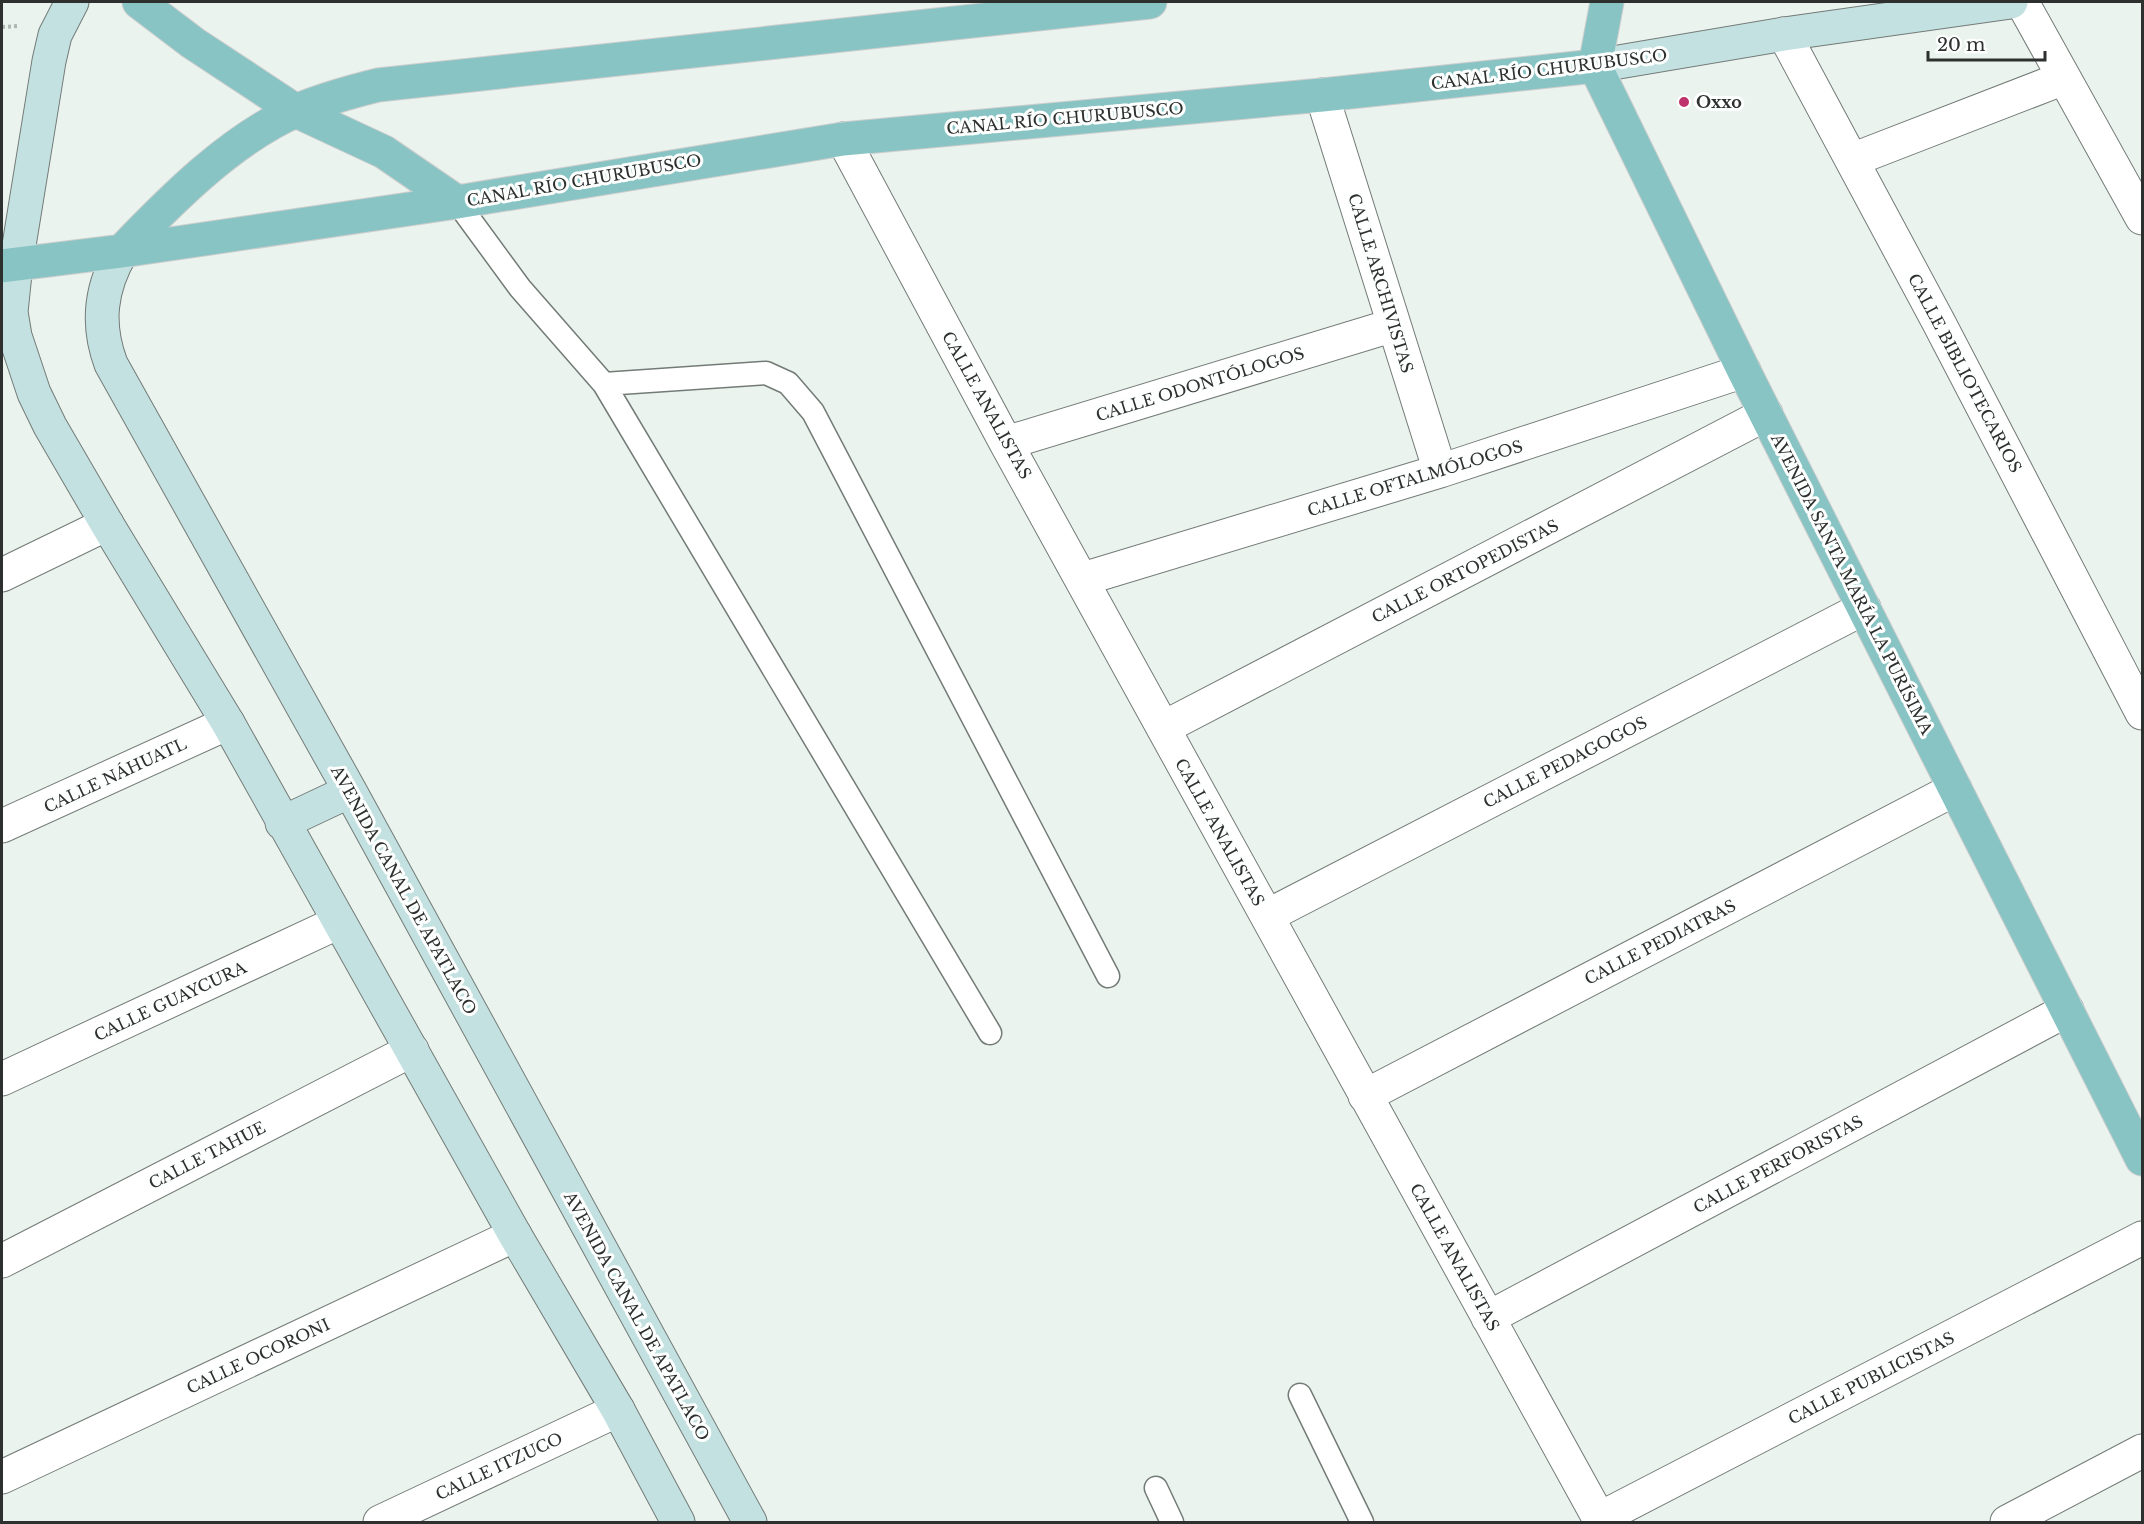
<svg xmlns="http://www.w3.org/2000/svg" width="2144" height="1524" font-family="'Libre Baskerville',serif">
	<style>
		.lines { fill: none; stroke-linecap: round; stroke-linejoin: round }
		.lane-casing { stroke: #737b77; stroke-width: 25 }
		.street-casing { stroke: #737b77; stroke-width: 35 }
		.secondary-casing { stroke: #737b77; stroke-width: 35 }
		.primary-casing { stroke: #cdcdcd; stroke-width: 35 }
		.path { stroke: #b0b6b3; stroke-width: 4; stroke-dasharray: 3 3; stroke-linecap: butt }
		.lane { stroke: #fff; stroke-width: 22 }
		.street { stroke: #fff; stroke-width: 33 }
		.secondary { stroke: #c4e1e1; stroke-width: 33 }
		.primary { stroke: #89c4c4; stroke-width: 33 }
		.poi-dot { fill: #be336b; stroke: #fdfffe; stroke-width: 2 }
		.labels { text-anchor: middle; stroke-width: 6; stroke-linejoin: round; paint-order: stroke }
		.street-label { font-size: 16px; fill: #2d302e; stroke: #fdfffe }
		.poi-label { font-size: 16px; font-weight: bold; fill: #2d302e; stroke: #fdfffe; text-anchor: start }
	</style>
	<rect width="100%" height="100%" fill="#ebf3ef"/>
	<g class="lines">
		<defs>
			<path id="lane" d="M457,202L520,288L604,384L766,373L788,383L813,412L1108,976
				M604,384L990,1033
				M1300,1395L1362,1522
				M1156,1488L1172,1522"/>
			<path id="street" d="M2022,2L2142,218
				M1784,34L1938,321L2142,713
				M1322,95L1440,471
				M843,139L1006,443L1601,1522
				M1852,160L2064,78
				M1006,443L1394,325
				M2,575L107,524
				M1083,579L1440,471L1744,371
				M1163,728L1766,414
				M2,826L228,723
				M1267,916L1864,608
				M2,1079L339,922
				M1365,1096L1955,789
				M2,1261L412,1050
				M1488,1318L2067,1010
				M2,1477L515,1235
				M1599,1519L2142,1238
				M380,1522L618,1410
				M2007,1522L2142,1451"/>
			<path id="secondary" d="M72,2L55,35L49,61L16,264L11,312L15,336L34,393L50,426L107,524L228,723L515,1235L618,1410L678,1522
				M1595,66L1784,34L2011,2
				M122,251C100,288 96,324 111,364L350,791L750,1522
				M282,823L350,791"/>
			<path id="primary" d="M139,2L193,43L296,111L384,152L457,202
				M1607,2L1595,66L1744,371L2142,1159
				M122,251C171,200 232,138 298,110C324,99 350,92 378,85L1150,2
				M2,266L122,251L457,202L843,139L1322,95L1595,66"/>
		</defs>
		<use href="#lane" class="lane-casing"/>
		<use href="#street" class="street-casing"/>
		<use href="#secondary" class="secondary-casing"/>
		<use href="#primary" class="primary-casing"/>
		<path class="path" d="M2,27L19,26"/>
		<use href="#lane" class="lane"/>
		<use href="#street" class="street"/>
		<use href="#secondary" class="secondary"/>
		<use href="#primary" class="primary"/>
	</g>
	<circle class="poi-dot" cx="1684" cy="102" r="6"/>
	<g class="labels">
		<g class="street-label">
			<text transform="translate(1549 69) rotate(-7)" y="6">CANAL RÍO CHURUBUSCO</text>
			<text transform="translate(1065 118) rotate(-5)" y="6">CANAL RÍO CHURUBUSCO</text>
			<text transform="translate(584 180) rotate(-10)" y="6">CANAL RÍO CHURUBUSCO</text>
			<text transform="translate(1381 283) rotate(73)" y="6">CALLE ARCHIVISTAS</text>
			<text transform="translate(1965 373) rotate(62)" y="6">CALLE BIBLIOTECARIOS</text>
			<text transform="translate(1200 384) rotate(-17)" y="6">CALLE ODONTÓLOGOS</text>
			<text transform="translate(987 405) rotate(61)" y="6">CALLE ANALISTAS</text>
			<text transform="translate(1415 478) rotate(-17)" y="6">CALLE OFTALMÓLOGOS</text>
			<text transform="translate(1465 571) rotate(-27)" y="6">CALLE ORTOPEDISTAS</text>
			<text transform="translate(1852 584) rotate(63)" y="6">AVENIDA SANTA MARÍA LA PURÍSIMA</text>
			<text transform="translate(1565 762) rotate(-27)" y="6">CALLE PEDAGOGOS</text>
			<text transform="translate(115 775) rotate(-25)" y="6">CALLE NÁHUATL</text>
			<text transform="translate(1220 832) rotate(61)" y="6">CALLE ANALISTAS</text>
			<text transform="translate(404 890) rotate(61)" y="6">AVENIDA CANAL DE APATLACO</text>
			<text transform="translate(1660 942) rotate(-27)" y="6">CALLE PEDIATRAS</text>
			<text transform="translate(170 1001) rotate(-25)" y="6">CALLE GUAYCURA</text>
			<text transform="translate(207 1155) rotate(-27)" y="6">CALLE TAHUE</text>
			<text transform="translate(1778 1164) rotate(-28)" y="6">CALLE PERFORISTAS</text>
			<text transform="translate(1455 1257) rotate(61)" y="6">CALLE ANALISTAS</text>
			<text transform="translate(637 1316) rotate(61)" y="6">AVENIDA CANAL DE APATLACO</text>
			<text transform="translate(258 1356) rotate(-25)" y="6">CALLE OCORONI</text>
			<text transform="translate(1871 1378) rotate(-27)" y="6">CALLE PUBLICISTAS</text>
			<text transform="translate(499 1466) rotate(-25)" y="6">CALLE ITZUCO</text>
		</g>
		<g class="poi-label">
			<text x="1696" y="108">Oxxo</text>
		</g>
	</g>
	<rect width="2144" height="1524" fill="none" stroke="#2d302e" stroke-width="6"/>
	<path d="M1928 51v9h117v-9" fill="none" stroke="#2d302e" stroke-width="3"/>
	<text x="1937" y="51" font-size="18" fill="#2d302e" stroke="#fdfffe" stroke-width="4.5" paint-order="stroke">20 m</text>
</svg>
